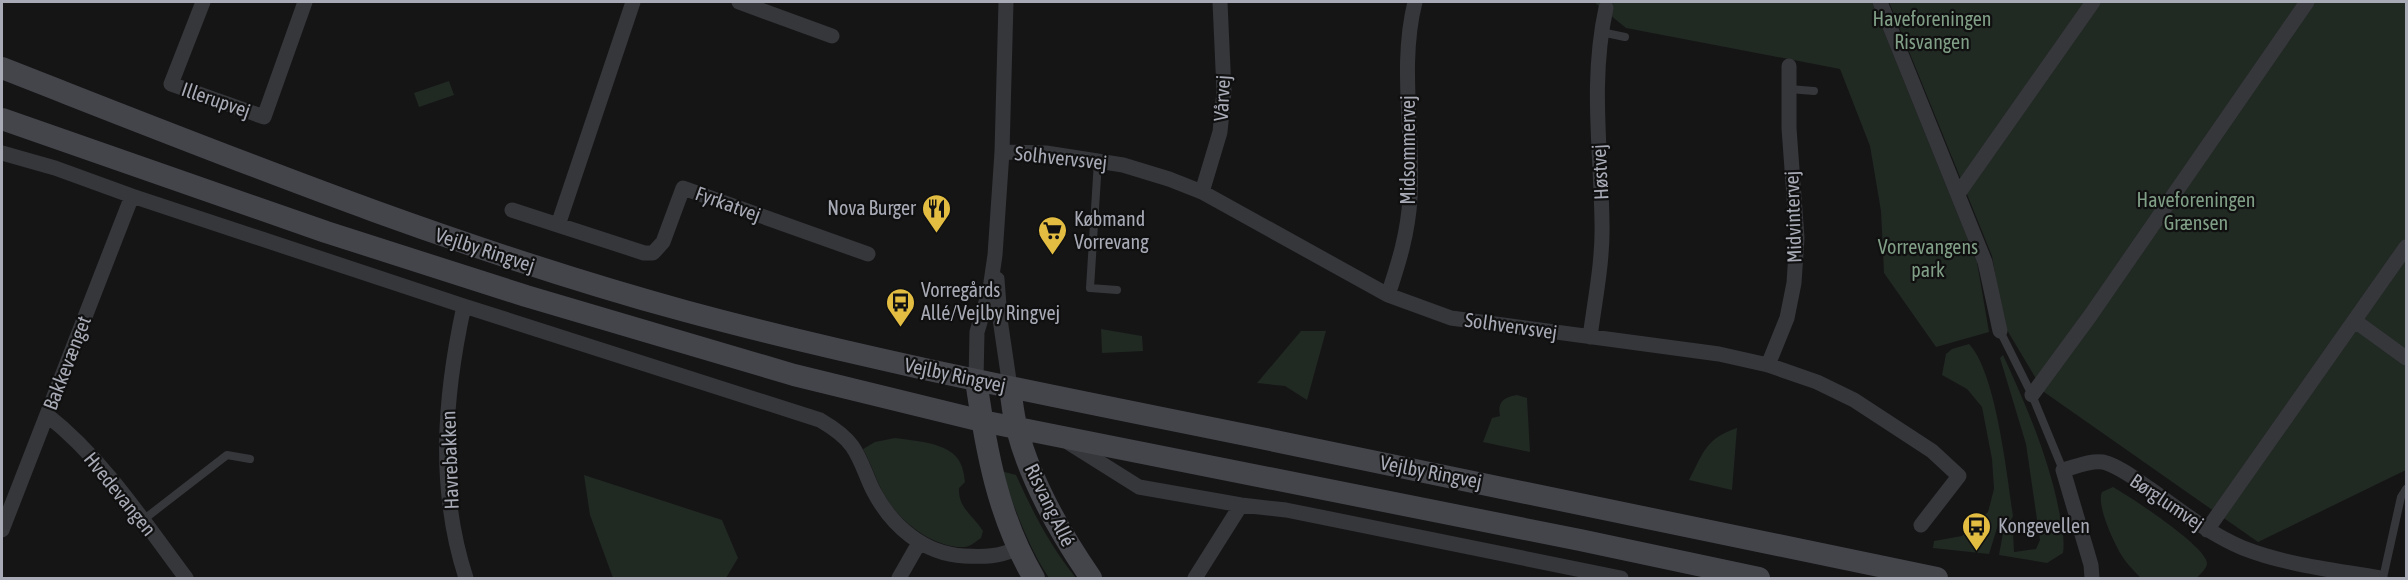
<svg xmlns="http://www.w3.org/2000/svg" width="2408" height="580" font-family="'Asap Condensed',sans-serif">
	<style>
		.green { fill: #212923 }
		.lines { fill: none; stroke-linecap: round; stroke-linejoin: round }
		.lane { stroke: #36373b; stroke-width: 8 }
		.street { stroke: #36373b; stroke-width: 15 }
		.secondary { stroke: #44454b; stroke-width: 22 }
		.labels { text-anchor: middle; stroke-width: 4.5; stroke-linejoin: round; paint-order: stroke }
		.park-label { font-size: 20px; fill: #809f86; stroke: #101011 }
		.street-label { font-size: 20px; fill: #a8abb6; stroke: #101011 }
		.poi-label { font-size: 20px; fill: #a8abb6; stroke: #101011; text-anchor: start }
	</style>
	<rect width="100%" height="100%" fill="#151516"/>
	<path class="green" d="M1594,2H1872L1977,262L1989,332L1936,347L1884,273L1881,211L1870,146L1840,69L1626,28Z
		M1889,2H2406V470L2258,542L2044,392L2004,325L1992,256Z
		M449,81L454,95L419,107L414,93Z
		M1101,329L1142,336L1143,351L1102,353Z
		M1301,331H1326L1307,400L1285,386L1257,383Z
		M1969,344C1996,372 2007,476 2013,516L2010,522L1998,525L1989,554L1933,548L1934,541L1962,536L1988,512L1994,489L1992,459L1982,407L1967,389L1942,375L1946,354L1952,349Z
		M2003,355C2027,407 2050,460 2060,516C2062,529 2065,540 2063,553L2047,563L1999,555L2003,533L2013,532L2014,552L2036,549L2040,540L2026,444L2000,358Z
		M1517,395L1527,398L1530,452L1483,442L1492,418L1500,416C1497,402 1504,397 1517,395Z
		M1737,428L1732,490L1689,480C1704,452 1705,439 1737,428Z
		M895,438C914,441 946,442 958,459C963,466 964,475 965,482L959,488C958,508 973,515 983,531L981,538C976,541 972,546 965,547C934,549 899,521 885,496C876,481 872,465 863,449L875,442Z
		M1001,471L1016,475C1033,512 1050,546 1076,578H1049C1027,545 1015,508 1001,471Z
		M584,475L722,520L738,558L726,578H613L590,515Z
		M2113,487C2129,496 2206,546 2207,563C2207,569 2200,574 2197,578H2141C2135,572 2127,564 2122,556C2114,543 2096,505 2102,492Z"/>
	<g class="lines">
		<path class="lane" d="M1601,32L1625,37
			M1789,89L1814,91
			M1098,161L1090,288L1117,290
			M2000,331L2032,395L2063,470
			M143,520L227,455L250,459
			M2383,578L2401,497L2406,489"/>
		<path class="street" d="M203,2L171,84L264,117L305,2
			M633,2L558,225L644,253H653L663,242L683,188L868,254
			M739,2L832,36
			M1880,2L1985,262L2000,331
			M1002,152L1046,153L1123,165L1169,179L1202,192L1388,295L1451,318L1719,354L1768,365L1817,382L1854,400L1932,451L1959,476L1921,525
			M2,153L55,168L132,196L464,306L820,420C832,427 844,435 852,446C862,460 866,477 874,492C892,526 924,554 964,556C985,557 998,557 1018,548
			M1202,192L1220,132L1224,91L1220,2
			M1958,194L2093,2
			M512,210L558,225
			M997,279L1000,319L1010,387
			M1388,295C1399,262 1408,233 1410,198C1414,133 1399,65 1415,2
			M464,306C444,397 437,489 466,578
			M2355,321L2406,358
			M1590,337C1595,299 1603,261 1602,223C1601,149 1590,81 1606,8
			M1768,365L1787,318L1794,283L1797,238L1789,128V66
			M976,380L977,332L990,289L995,255L1002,152L1006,2
			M2032,395L2090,316L2307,2
			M47,415C103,459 144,522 186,578
			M1069,443L1139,487L1241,505L1286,510L1621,578
			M2,530L132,196
			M2207,530L2406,247
			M899,578L919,543
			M1195,578L1241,505
			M2092,578L2091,565L2063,470C2075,467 2090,460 2103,462C2119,466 2137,480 2150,489C2180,510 2209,534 2243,548C2286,565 2335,570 2380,578"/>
		<path class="secondary" d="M2,68C227,156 451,247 685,311C873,362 1065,398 1256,437C1483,483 1710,530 1937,578
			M2,119L326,232L526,296L794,375L982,421L1580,540L1759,578
			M976,380C986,450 998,517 1034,578
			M1010,387C1012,401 1013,415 1017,429C1031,483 1060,533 1091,578"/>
	</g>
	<defs>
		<symbol id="restaurant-pin" viewBox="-11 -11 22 30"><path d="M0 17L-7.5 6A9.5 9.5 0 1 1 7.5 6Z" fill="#e2bd41" stroke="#101011"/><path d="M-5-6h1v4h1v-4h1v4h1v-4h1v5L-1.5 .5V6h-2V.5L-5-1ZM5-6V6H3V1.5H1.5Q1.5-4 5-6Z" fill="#111"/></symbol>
		<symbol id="supermarket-pin" viewBox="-11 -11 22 30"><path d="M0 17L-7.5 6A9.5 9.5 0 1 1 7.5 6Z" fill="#e2bd41" stroke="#101011"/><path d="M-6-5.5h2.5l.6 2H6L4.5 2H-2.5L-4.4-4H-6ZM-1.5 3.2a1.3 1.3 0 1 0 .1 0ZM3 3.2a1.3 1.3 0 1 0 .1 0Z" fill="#111"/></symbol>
		<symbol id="bus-pin" viewBox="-11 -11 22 30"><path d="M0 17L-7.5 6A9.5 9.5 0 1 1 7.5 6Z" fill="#e2bd41" stroke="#101011"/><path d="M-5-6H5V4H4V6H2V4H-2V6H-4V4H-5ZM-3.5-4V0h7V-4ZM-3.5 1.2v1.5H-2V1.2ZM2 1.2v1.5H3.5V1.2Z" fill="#111"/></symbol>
	</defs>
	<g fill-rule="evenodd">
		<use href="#restaurant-pin" x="920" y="192" width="33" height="45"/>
		<use href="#supermarket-pin" x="1036" y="214" width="33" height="45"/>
		<use href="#bus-pin" x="884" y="286" width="33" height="45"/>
		<use href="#bus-pin" x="1960" y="510" width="33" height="45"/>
	</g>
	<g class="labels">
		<g class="park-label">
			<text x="1932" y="26">Haveforeningen<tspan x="1932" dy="23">Risvangen</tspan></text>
			<text x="2196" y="207">Haveforeningen<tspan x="2196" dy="23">Grænsen</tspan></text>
			<text x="1928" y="254">Vorrevangens<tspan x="1928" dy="23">park</tspan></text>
		</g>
		<g class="street-label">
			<text transform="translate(1222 98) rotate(-87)" y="7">Vårvej</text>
			<text transform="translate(216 100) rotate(19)" y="7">Illerupvej</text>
			<text transform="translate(1408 150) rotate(-90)" y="7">Midsommervej</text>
			<text transform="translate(1061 158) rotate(6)" y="7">Solhvervsvej</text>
			<text transform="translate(1600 172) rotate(-93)" y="7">Høstvej</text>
			<text transform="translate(728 204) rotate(20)" y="7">Fyrkatvej</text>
			<text transform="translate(1793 217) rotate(-92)" y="7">Midvintervej</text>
			<text transform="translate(485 250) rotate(18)" y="7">Vejlby Ringvej</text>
			<text transform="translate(1511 326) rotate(8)" y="7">Solhvervsvej</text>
			<text transform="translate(67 363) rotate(-69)" y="7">Bakkevænget</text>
			<text transform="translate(955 375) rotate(12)" y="7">Vejlby Ringvej</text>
			<text transform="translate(450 460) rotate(-92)" y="7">Havrebakken</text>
			<text transform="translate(1431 472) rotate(11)" y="7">Vejlby Ringvej</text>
			<text transform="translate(120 494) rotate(51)" y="7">Hvedevangen</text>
			<text transform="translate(2167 502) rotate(34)" y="7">Børglumvej</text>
			<text transform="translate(1050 505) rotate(64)" y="7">Risvang Allé</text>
		</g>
		<g class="poi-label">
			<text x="916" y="215" text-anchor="end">Nova Burger</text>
			<text x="1074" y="226">Købmand<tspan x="1074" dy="23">Vorrevang</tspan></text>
			<text x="921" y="297">Vorregårds<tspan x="921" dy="23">Allé/Vejlby Ringvej</tspan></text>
			<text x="1998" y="533">Kongevellen</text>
		</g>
	</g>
	<rect width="2408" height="580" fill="none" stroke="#a8abb6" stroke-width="6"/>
</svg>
